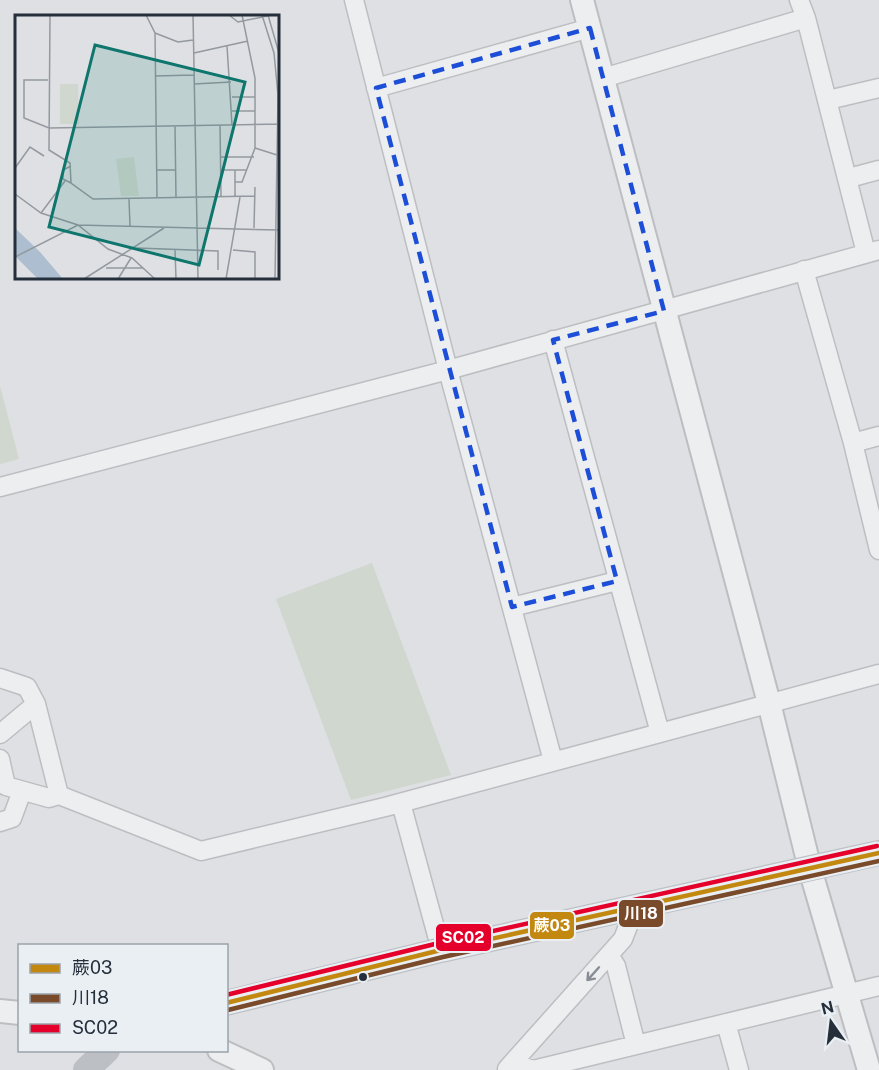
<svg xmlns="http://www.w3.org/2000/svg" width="879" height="1070" font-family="'Public Sans','Noto Sans JP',sans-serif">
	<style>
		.green { fill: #cfd7ce }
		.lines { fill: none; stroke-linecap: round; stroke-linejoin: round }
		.minor-casing { stroke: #bcbec1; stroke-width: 21 }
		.tertiary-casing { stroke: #bcbec1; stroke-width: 26 }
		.minor { stroke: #edeef0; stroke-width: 18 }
		.tertiary { stroke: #edeef0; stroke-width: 22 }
		.secondary { stroke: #bcbfc3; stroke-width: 26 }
		.bus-1-casing { stroke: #eaeff4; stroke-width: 9 }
		.bus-2-casing { stroke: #eaeff4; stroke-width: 9 }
		.bus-3-casing { stroke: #eaeff4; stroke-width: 9 }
		.bus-1 { stroke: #c2880f; stroke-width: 4.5 }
		.bus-2 { stroke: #7a4b2a; stroke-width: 4.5 }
		.bus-3 { stroke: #e4002b; stroke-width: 4.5 }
		.oneway { stroke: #898e96 }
		.marked { fill: none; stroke: #1d4ed8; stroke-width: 4.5; stroke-dasharray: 12 8; stroke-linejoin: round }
		.bus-dot { fill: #252f3b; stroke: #eaeff4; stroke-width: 2 }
		.inset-road { fill: none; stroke: #9499a0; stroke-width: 1.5 }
		.view { fill: #0f766e; fill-opacity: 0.15; stroke: #0f766e; stroke-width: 3 }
		.inset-edge { fill: none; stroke: #252f3b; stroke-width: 3 }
		.line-badge { stroke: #eaeff4; stroke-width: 2 }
		.badge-label { font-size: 16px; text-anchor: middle; font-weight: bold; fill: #fff }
	</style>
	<rect width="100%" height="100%" fill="#dee0e3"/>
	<path class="green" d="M0,386L19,459L0,464Z
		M372,563L451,775L351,800L276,599Z"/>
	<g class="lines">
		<defs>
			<path id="minor" d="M354,0L448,370L553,761
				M799,0L806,18L866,253
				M603,78L806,18
				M376,88L590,28
				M828,100L879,88
				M849,178L879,170
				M804,270L853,443L879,550
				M553,340L660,733
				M853,443L879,436
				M0,487L448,370L879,250
				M512,607L617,581
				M0,678L27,687L36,704L59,795L201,851L385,807L879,674
				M0,734L36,704
				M0,759L6,786L49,798L59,795
				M401,803L441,950
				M0,822L12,818L22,791
				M609,955L616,966L636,1045
				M726,1023L739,1070
				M513,1063L533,1070L879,986
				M507,1069L623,939L635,908"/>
			<path id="tertiary" d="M582,0L769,703L810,869L869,1070
				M0,1011L20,1013
				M219,1050L262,1070"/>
		</defs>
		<use href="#minor" class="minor-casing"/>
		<use href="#tertiary" class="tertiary-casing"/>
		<use href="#minor" class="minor"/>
		<use href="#tertiary" class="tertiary"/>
		<path class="secondary" d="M226,1003L441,950L879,853
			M86,1070L107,1050"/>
		<defs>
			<path id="bus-1" d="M226,1003L441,950L879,853"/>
			<path id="bus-2" d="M228,1010L443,957L879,861"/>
			<path id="bus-3" d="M226,995L439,943L877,846"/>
		</defs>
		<use href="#bus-1" class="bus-1-casing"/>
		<use href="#bus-2" class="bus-2-casing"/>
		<use href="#bus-3" class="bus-3-casing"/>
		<use href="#bus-1" class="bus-1"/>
		<use href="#bus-2" class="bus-2"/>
		<use href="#bus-3" class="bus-3"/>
	</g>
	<defs><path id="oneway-shaft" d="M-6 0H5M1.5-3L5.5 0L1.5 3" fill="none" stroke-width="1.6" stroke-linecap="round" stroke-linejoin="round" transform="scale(1.5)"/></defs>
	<use class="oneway" href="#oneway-shaft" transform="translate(593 974) rotate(132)"/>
	<path class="marked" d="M590,28L664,311L553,340L617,581L512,607L376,88Z"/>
	<circle class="bus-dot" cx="363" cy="977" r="5"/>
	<g transform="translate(15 15)">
		<rect width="264" height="264" fill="#dee0e3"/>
		<path d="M45,69H63L64,109H45ZM119,142L124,181H106L101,144Z" fill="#cfd7ce"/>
		<path d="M0,213L25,237L48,264H23L0,241Z" fill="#acbecf"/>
		<path class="inset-road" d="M35,0L34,135L55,148L56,168L78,184L240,181M131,0L140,18L142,183M178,0L183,264M214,0L223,7L257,0M247,0L259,38L263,80L260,264M253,0L264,38M140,18L163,27L178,25M212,31L217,110M179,38L233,26M140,61L179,60M33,65H9V103L34,113L263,109M179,69L216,67M217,82H240M217,96H240M205,110L206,182M160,111L161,183M240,133L262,140M206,142H239M56,151L48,155V164L56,168M0,153L15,132L29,141M141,155H160M206,155H232M220,167H227L240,133V63L227,0M0,179L26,198L63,210L93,234L117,243L140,264M220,182V155M114,184L115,211M26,198L50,166M239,213L240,172M122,233L203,236V255M160,235L161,264M218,235L240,237V264M0,242L63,210L264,215M91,253H128M69,264L149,213M103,264L116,243M211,264L225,182"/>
		<path class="view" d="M80,30L230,67L184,250L34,212Z"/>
		<rect width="264" height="264" class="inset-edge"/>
	</g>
	<g class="line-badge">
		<rect x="618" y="899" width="46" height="29" rx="6" fill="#7a4b2a"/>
		<rect x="529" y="911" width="46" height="29" rx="6" fill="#c2880f"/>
		<rect x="435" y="923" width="57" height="29" rx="6" fill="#e4002b"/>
	</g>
	<g class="badge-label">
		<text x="641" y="919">川18</text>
		<text x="552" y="931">蕨03</text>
		<text x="463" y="943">SC02</text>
	</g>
	<rect x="18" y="944" width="210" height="108" fill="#eaeff4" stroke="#9ba2aa" stroke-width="1.5"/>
	<rect x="30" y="964" width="30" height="9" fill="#c2880f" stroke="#9ba2aa" stroke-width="1.5"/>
	<text x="72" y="974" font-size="18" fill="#252f3b">蕨03</text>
	<rect x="30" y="994" width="30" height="9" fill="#7a4b2a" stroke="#9ba2aa" stroke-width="1.5"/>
	<text x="72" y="1004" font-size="18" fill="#252f3b">川18</text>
	<rect x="30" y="1024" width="30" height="9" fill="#e4002b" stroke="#9ba2aa" stroke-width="1.5"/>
	<text x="72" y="1034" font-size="18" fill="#252f3b">SC02</text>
	<g transform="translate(831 1022) rotate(346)" stroke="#eaeff4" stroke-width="4.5" paint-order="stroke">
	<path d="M0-4.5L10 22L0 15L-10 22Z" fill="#252f3b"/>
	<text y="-9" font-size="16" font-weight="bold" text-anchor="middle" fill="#252f3b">N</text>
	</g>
</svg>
